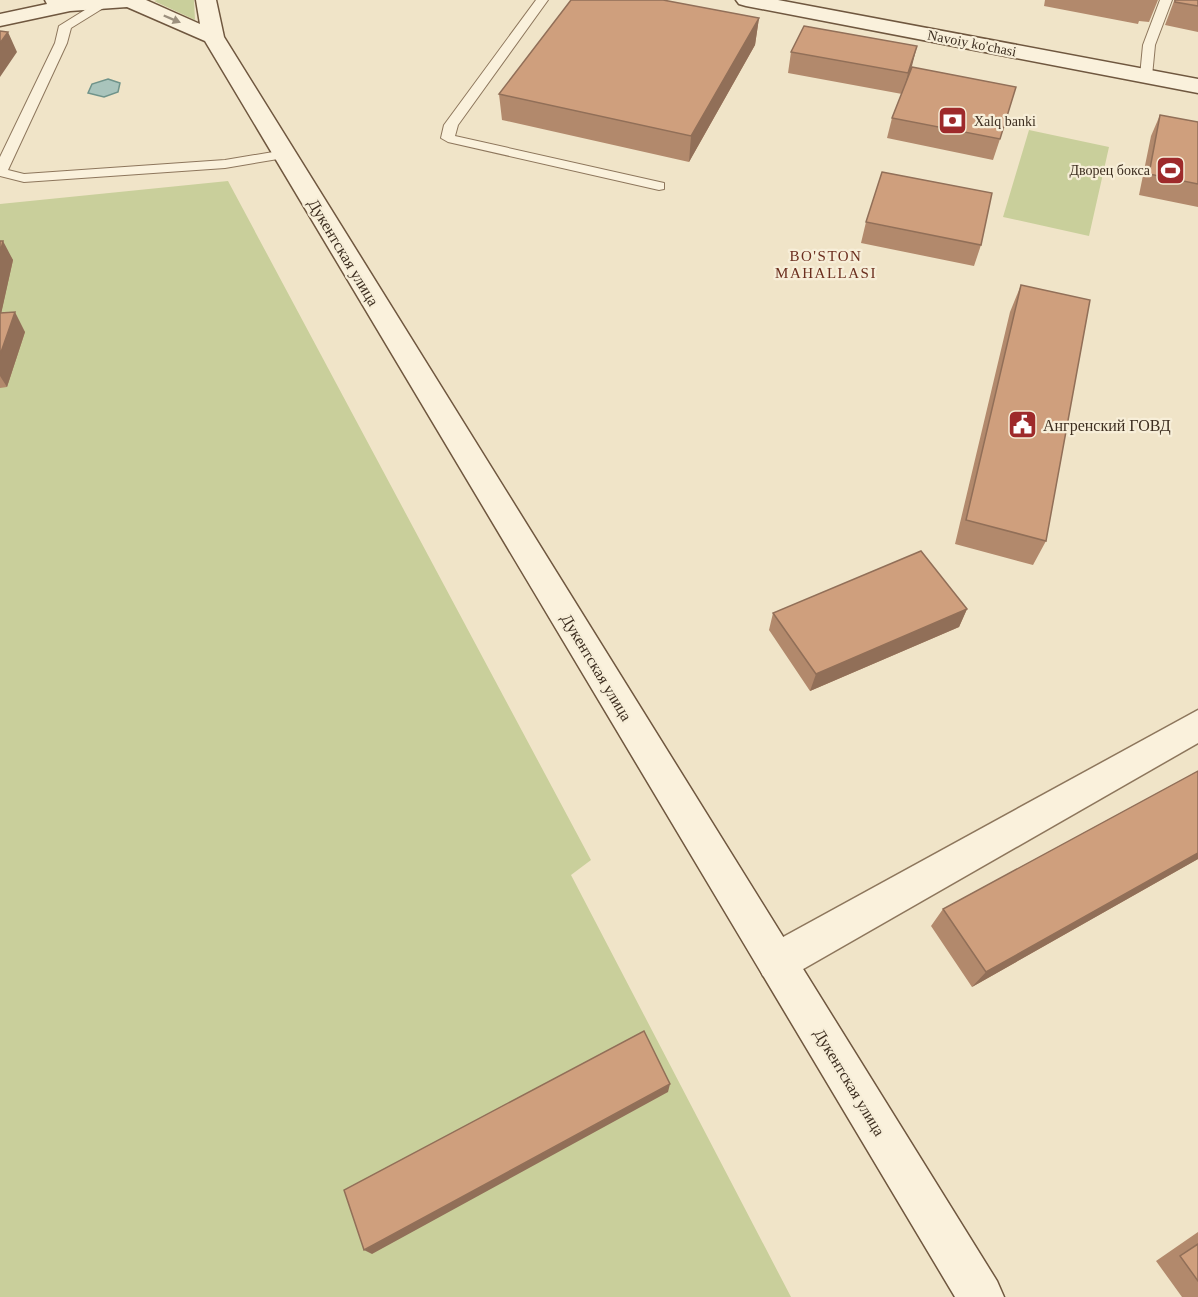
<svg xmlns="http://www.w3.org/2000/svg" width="1198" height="1297" font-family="Georgia,serif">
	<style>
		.green { fill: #c9cf9b }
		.water { fill: #a9c4bc; stroke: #6f938a; stroke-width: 1.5 }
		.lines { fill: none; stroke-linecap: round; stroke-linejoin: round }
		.lane-casing { stroke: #8d765c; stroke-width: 2 }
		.street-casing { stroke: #8d765c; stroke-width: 3 }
		.secondary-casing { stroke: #6f573f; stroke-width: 3 }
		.lane { fill: #faf1dc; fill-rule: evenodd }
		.street { fill: #faf1dc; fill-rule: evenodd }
		.secondary { fill: #faf1dc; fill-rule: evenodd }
		.wall { fill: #b2896c }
		.shaded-wall { fill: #916f58 }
		.building { fill: #cf9f7d; stroke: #916f58; stroke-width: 1.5 }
		.oneway { fill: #9c907e }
		.labels { text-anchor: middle; stroke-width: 4.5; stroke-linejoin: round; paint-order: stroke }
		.far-street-label { font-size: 14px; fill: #3d2e20; stroke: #f7eed8 }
		.far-poi-label { font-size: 14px; fill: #3d2e20; stroke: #f7eed8; text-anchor: start }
		.far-neighbourhood-label { font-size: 15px; letter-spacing: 1.5px; fill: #6b2e1e; stroke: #f7eed8 }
		.street-label { font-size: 16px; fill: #3d2e20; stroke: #f7eed8 }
		.poi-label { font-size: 16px; fill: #3d2e20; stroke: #f7eed8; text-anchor: start }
	</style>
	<rect width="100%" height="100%" fill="#f0e4c8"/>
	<path class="green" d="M194,0L195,20L154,1L157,0Z
		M1029,130L1109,147L1089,236L1003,217Z
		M228,181L591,860L571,875L791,1297H0V204Z"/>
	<path class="water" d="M108,79L120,83L118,92L104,97L88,93L92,84Z"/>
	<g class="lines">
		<defs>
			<path id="lane" d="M101,0L107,4L105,7L71,28L67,43L8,170L24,174L225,160L285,150L292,154L290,157L225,168L24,182L0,176V157L55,43L59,26Z
				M536,0H548L458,125L455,136L664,183V189L659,190L448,142L441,138L444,125Z
				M1160,0H1172L1155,45L1152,76L1146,80L1140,76L1143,45Z"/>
			<path id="street" d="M1198,710V743L791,976L777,981L763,976L757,962L763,948Z"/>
			<path id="secondary" d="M45,0H146L200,24L196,0H216L224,37L997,1281L1004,1297H955L205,41L127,7L70,11L0,26V14L47,4Z
				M736,0H778L1198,79V93L746,6L739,4Z"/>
		</defs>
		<use href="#lane" class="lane-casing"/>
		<use href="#street" class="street-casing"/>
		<use href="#secondary" class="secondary-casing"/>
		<use href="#lane" class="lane"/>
		<use href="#street" class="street"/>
		<use href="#secondary" class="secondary"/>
	</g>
	<path class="wall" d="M1045,0H1158L1149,22L1139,21L1138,24L1044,6Z
		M1174,0H1198V32L1165,25L1174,1Z
		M759,18L755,45L689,162L502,120L499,94Z
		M791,52L912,67L1000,139L993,160L887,138L892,118L902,94L788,73Z
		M1160,115L1198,122V207L1139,195L1151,136Z
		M866,222L981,245L974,266L861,243Z
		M0,241L13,260L1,313L25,332L7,387L0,388Z
		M1021,285L1046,541L1033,565L955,544L1010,312Z
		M967,609L959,627L810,691L769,630L773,613Z
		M1198,771V859L972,987L931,926L943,909Z
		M1198,1232V1297H1182L1156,1261Z"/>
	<path class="shaded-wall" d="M759,18L755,45L689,162L691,136Z
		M8,32L17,52L0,77V43Z
		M917,46L912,66L903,94L908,73Z
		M3,241L13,260L0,319V253Z
		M15,312L25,332L7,387L0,376V355Z
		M967,609L959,627L810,691L816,674Z
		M1198,853V859L972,987L986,972Z
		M670,1084L668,1092L372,1254L364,1250Z"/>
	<path class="building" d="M571,0H663L759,18L691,136L499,94Z
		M1175,0H1198V6L1175,2Z
		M804,26L917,46L908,73L791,52Z
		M0,31L8,32L0,43Z
		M912,67L1016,87L1000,139L892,118Z
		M1160,115L1198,122V184L1149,174Z
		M882,172L992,193L981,245L866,222Z
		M0,241H3L0,253Z
		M1021,285L1090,300L1046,541L966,520Z
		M15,312L0,355V313Z
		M921,551L967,609L816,674L773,613Z
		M1198,771V853L986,972L943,909Z
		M644,1031L670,1084L364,1250L344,1190Z
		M1198,1244V1281L1180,1256Z"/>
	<defs><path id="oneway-solid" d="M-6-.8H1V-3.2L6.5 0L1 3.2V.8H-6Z" transform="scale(1.5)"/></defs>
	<use class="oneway" href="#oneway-solid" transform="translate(172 19) rotate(23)"/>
	<defs>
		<symbol id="bank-square" viewBox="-11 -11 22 22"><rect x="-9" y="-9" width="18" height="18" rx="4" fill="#9e2a2b" stroke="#f7eed8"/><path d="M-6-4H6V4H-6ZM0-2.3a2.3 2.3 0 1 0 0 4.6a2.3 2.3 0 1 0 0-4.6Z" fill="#fff"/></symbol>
		<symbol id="stadium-square" viewBox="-11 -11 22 22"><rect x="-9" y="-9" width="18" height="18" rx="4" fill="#9e2a2b" stroke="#f7eed8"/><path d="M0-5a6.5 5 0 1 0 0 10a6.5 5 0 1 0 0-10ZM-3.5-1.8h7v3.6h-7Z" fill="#fff"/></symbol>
		<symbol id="civic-square" viewBox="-11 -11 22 22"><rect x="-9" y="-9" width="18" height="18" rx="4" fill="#9e2a2b" stroke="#f7eed8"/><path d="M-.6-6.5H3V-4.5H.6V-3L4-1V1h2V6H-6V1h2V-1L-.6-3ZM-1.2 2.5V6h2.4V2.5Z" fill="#fff"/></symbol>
	</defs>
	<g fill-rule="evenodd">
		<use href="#bank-square" x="936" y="104" width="33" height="33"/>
		<use href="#stadium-square" x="1154" y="154" width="33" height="33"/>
		<use href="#civic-square" x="1006" y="408" width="33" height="33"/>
	</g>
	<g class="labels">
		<g class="far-street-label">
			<text transform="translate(972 43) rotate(11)" y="5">Navoiy ko'chasi</text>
		</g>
		<g class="far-poi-label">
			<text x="974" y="126">Xalq banki</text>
			<text x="1150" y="175" text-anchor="end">Дворец бокса</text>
		</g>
		<g class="far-neighbourhood-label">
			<text x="826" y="261">BO'STON<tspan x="826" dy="17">MAHALLASI</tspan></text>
		</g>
		<g class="street-label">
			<text transform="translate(344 252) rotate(59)" y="6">Дукентская улица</text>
			<text transform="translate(597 667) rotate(59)" y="6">Дукентская улица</text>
			<text transform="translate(850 1082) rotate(59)" y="6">Дукентская улица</text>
		</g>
		<g class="poi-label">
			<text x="1043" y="431">Ангpенский ГОВД</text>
		</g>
	</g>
</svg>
